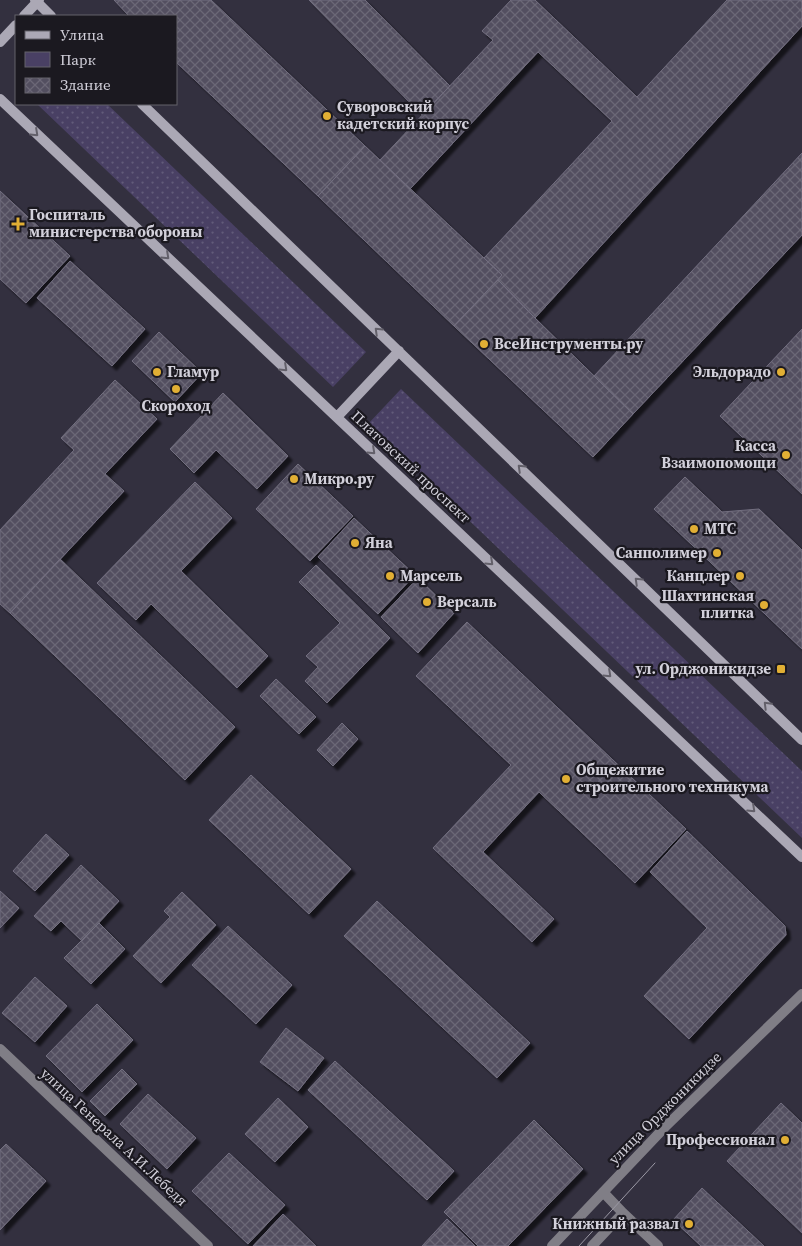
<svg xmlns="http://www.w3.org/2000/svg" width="802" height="1246" font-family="'Source Serif 4',serif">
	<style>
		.green { fill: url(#green-dots) }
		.building { fill: url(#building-cross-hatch); stroke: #736f80; filter: url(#shadow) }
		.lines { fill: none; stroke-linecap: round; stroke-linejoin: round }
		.street { stroke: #807e86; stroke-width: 10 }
		.secondary { stroke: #aba8b5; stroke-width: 10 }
		.tram { stroke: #9b99a5; stroke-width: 1 }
		.oneway { stroke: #63606a }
		.poi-dot { fill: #e1af34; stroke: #1b1920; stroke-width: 2 }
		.labels { text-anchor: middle; stroke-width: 4.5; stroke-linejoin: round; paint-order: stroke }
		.poi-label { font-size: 15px; font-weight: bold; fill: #d2d0da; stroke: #1b1920; text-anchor: start }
		.street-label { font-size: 15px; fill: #d2d0da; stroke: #1b1920 }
	</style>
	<defs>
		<pattern id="green-dots" width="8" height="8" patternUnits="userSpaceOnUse" patternTransform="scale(1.25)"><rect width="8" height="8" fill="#494064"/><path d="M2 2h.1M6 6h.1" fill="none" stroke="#625b7a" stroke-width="1.8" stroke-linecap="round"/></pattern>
		<pattern id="building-cross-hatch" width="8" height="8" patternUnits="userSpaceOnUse" patternTransform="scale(1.25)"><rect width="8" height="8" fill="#534f60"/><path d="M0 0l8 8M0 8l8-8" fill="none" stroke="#6b6776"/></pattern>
		<filter id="shadow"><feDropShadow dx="4.5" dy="4.5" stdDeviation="1" flood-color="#0009"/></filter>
	</defs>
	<rect width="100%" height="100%" fill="#33303f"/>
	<path class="green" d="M37,104H107L366,352L333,387Z
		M401,389L802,771V838L368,424Z"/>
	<path class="building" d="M114,0H211L365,146L318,196L176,62V16H129Z
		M309,0H365L450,86L422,115Z
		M511,0H535L637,97L727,0H802V26L535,318L498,280L502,275L484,258L612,121L538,52L410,189L380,160L493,40L482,31Z
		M365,146L502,275L454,326L318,196Z
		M802,153V235L633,414L594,376Z
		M0,191L70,256L26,303L0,279Z
		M70,261L145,329L112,366L37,298Z
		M498,280L535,318L633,414L593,457L454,326Z
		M802,329V494L720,416Z
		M159,332L202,373L175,402L132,361Z
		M115,380L157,419L105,474L124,491L10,613L0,604V530L74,450L61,438Z
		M223,393L288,456L257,489L216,450L194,473L170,449Z
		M298,464L353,516L310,561L256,509Z
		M685,477L722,512L759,509L802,550V649L654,509Z
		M195,482L232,518L181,571L268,656L237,688L151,604L136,620L97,583Z
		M354,518L415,575L378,614L318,557Z
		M60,559L235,727L185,780L10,613Z
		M316,565L390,638L327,703L305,681L318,667L306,656L340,623L299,582Z
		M418,578L454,613L418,653L381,617Z
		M467,622L686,829L635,883L539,792L483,852L554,919L532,942L433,848L511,765L416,676Z
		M276,679L316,717L299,734L260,696Z
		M342,723L358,739L333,766L317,750Z
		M251,775L351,869L309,914L209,820Z
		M687,831L785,926L786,935L689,1039L644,996L707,928L650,872Z
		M46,834L69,855L35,891L13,871Z
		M81,865L119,901L82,941L61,921L51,931L34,916Z
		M0,891L19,908L0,928Z
		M182,892L216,925L161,983L133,956L170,917L164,911Z
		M377,901L530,1043L497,1078L344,936Z
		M99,923L125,949L91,984L64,958Z
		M228,926L292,985L256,1024L192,965Z
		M35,977L67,1006L35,1042L2,1013Z
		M97,1004L133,1040L82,1092L46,1056Z
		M286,1028L324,1058L298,1091L260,1062Z
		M335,1061L454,1171L427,1200L308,1090Z
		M122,1069L137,1084L105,1116L90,1101Z
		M148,1094L196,1138L167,1169L120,1124Z
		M278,1098L308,1127L275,1162L245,1134Z
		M781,1103L802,1123V1233L727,1161Z
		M534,1120L583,1169L508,1246H478L444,1212Z
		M6,1144L46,1181L0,1230V1150Z
		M229,1153L285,1205L248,1244L192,1191Z
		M702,1188L764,1246H701L673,1220Z
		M283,1214L316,1246H253Z
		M447,1219L475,1246H422Z"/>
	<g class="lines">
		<path class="street" d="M0,1049L208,1246
			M603,1192L623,1213L658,1246
			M552,1246L665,1127L802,994
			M592,1246L623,1213"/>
		<path class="secondary" d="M35,0L51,16
			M24,16L39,0
			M0,42L16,25
			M0,99L802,857
			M142,104L802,740
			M337,417L399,351"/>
		<path class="tram" d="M579,1246L655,1163"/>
	</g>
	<defs><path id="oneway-chevron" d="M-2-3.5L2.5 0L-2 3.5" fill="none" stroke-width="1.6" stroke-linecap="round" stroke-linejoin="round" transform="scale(1.25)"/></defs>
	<g class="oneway">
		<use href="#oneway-chevron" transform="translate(35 133) rotate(43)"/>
		<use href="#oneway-chevron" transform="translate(166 256) rotate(43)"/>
		<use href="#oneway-chevron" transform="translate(378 331) rotate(-136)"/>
		<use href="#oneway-chevron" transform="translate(284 368) rotate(43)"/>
		<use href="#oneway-chevron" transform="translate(372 451) rotate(43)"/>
		<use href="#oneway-chevron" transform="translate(521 468) rotate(-136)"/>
		<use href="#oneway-chevron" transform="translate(490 562) rotate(43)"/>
		<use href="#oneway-chevron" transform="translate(638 581) rotate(-136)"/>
		<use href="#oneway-chevron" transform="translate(608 674) rotate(43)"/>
		<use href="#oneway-chevron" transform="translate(767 705) rotate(-135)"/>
		<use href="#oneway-chevron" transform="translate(752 809) rotate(43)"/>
	</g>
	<g class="poi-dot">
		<circle cx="327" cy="116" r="5"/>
		<path d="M15.5 216.5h5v5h5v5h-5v5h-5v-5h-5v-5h5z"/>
		<circle cx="484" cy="344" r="5"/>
		<circle cx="157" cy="372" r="5"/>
		<circle cx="781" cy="372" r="5"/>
		<circle cx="176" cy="389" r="5"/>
		<circle cx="786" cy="455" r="5"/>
		<circle cx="294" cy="479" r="5"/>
		<circle cx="694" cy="529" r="5"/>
		<circle cx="355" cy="543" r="5"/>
		<circle cx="717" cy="553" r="5"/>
		<circle cx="390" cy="576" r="5"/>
		<circle cx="740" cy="576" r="5"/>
		<circle cx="427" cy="602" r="5"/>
		<circle cx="764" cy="605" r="5"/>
		<rect x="776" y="664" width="10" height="10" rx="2.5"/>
		<circle cx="566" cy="779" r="5"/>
		<circle cx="785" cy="1140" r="5"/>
		<circle cx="689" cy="1224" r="5"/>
	</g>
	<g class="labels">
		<g class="poi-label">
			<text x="337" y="112">Суворовский<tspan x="337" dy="17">кадетский корпус</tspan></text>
			<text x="29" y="220">Госпиталь<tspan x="29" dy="17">министерства обороны</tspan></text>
			<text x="494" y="349">ВсеИнструменты.ру</text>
			<text x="167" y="377">Гламур</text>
			<text x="771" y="377" text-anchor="end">Эльдорадо</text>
			<text x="176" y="411" text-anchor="middle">Скороход</text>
			<text x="776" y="451" text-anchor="end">Касса<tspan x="776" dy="17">Взаимопомощи</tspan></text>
			<text x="304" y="484">Микро.ру</text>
			<text x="704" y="534">МТС</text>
			<text x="365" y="548">Яна</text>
			<text x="707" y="558" text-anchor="end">Санполимер</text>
			<text x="400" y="581">Марсель</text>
			<text x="730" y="581" text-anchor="end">Канцлер</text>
			<text x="754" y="601" text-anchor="end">Шахтинская<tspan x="754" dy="17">плитка</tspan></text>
			<text x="437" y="607">Версаль</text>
			<text x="771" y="674" text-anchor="end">ул. Орджоникидзе</text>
			<text x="576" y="775">Общежитие<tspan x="576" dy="17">строительного техникума</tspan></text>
			<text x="775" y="1145" text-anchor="end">Профессионал</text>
			<text x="679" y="1229" text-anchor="end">Книжный развал</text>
		</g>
		<g class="street-label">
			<text transform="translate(411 467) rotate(43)" y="5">Платовский проспект</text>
			<text transform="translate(665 1108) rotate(-45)" y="5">улица Орджоникидзе</text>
			<text transform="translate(114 1137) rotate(43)" y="5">улица Генерала А.И.Лебедя</text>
		</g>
	</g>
	<rect x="15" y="15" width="162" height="90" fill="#1b1920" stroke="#64626a"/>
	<rect x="25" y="31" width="25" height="8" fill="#aba8b5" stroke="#64626a"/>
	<text x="60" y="40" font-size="15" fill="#d2d0da">Улица</text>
	<rect x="25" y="52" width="25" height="15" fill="#494064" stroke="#64626a"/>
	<text x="60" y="65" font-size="15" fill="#d2d0da">Парк</text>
	<rect x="25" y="78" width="25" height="15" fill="url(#building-cross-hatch)" stroke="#64626a"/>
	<text x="60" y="90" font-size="15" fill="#d2d0da">Здание</text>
</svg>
